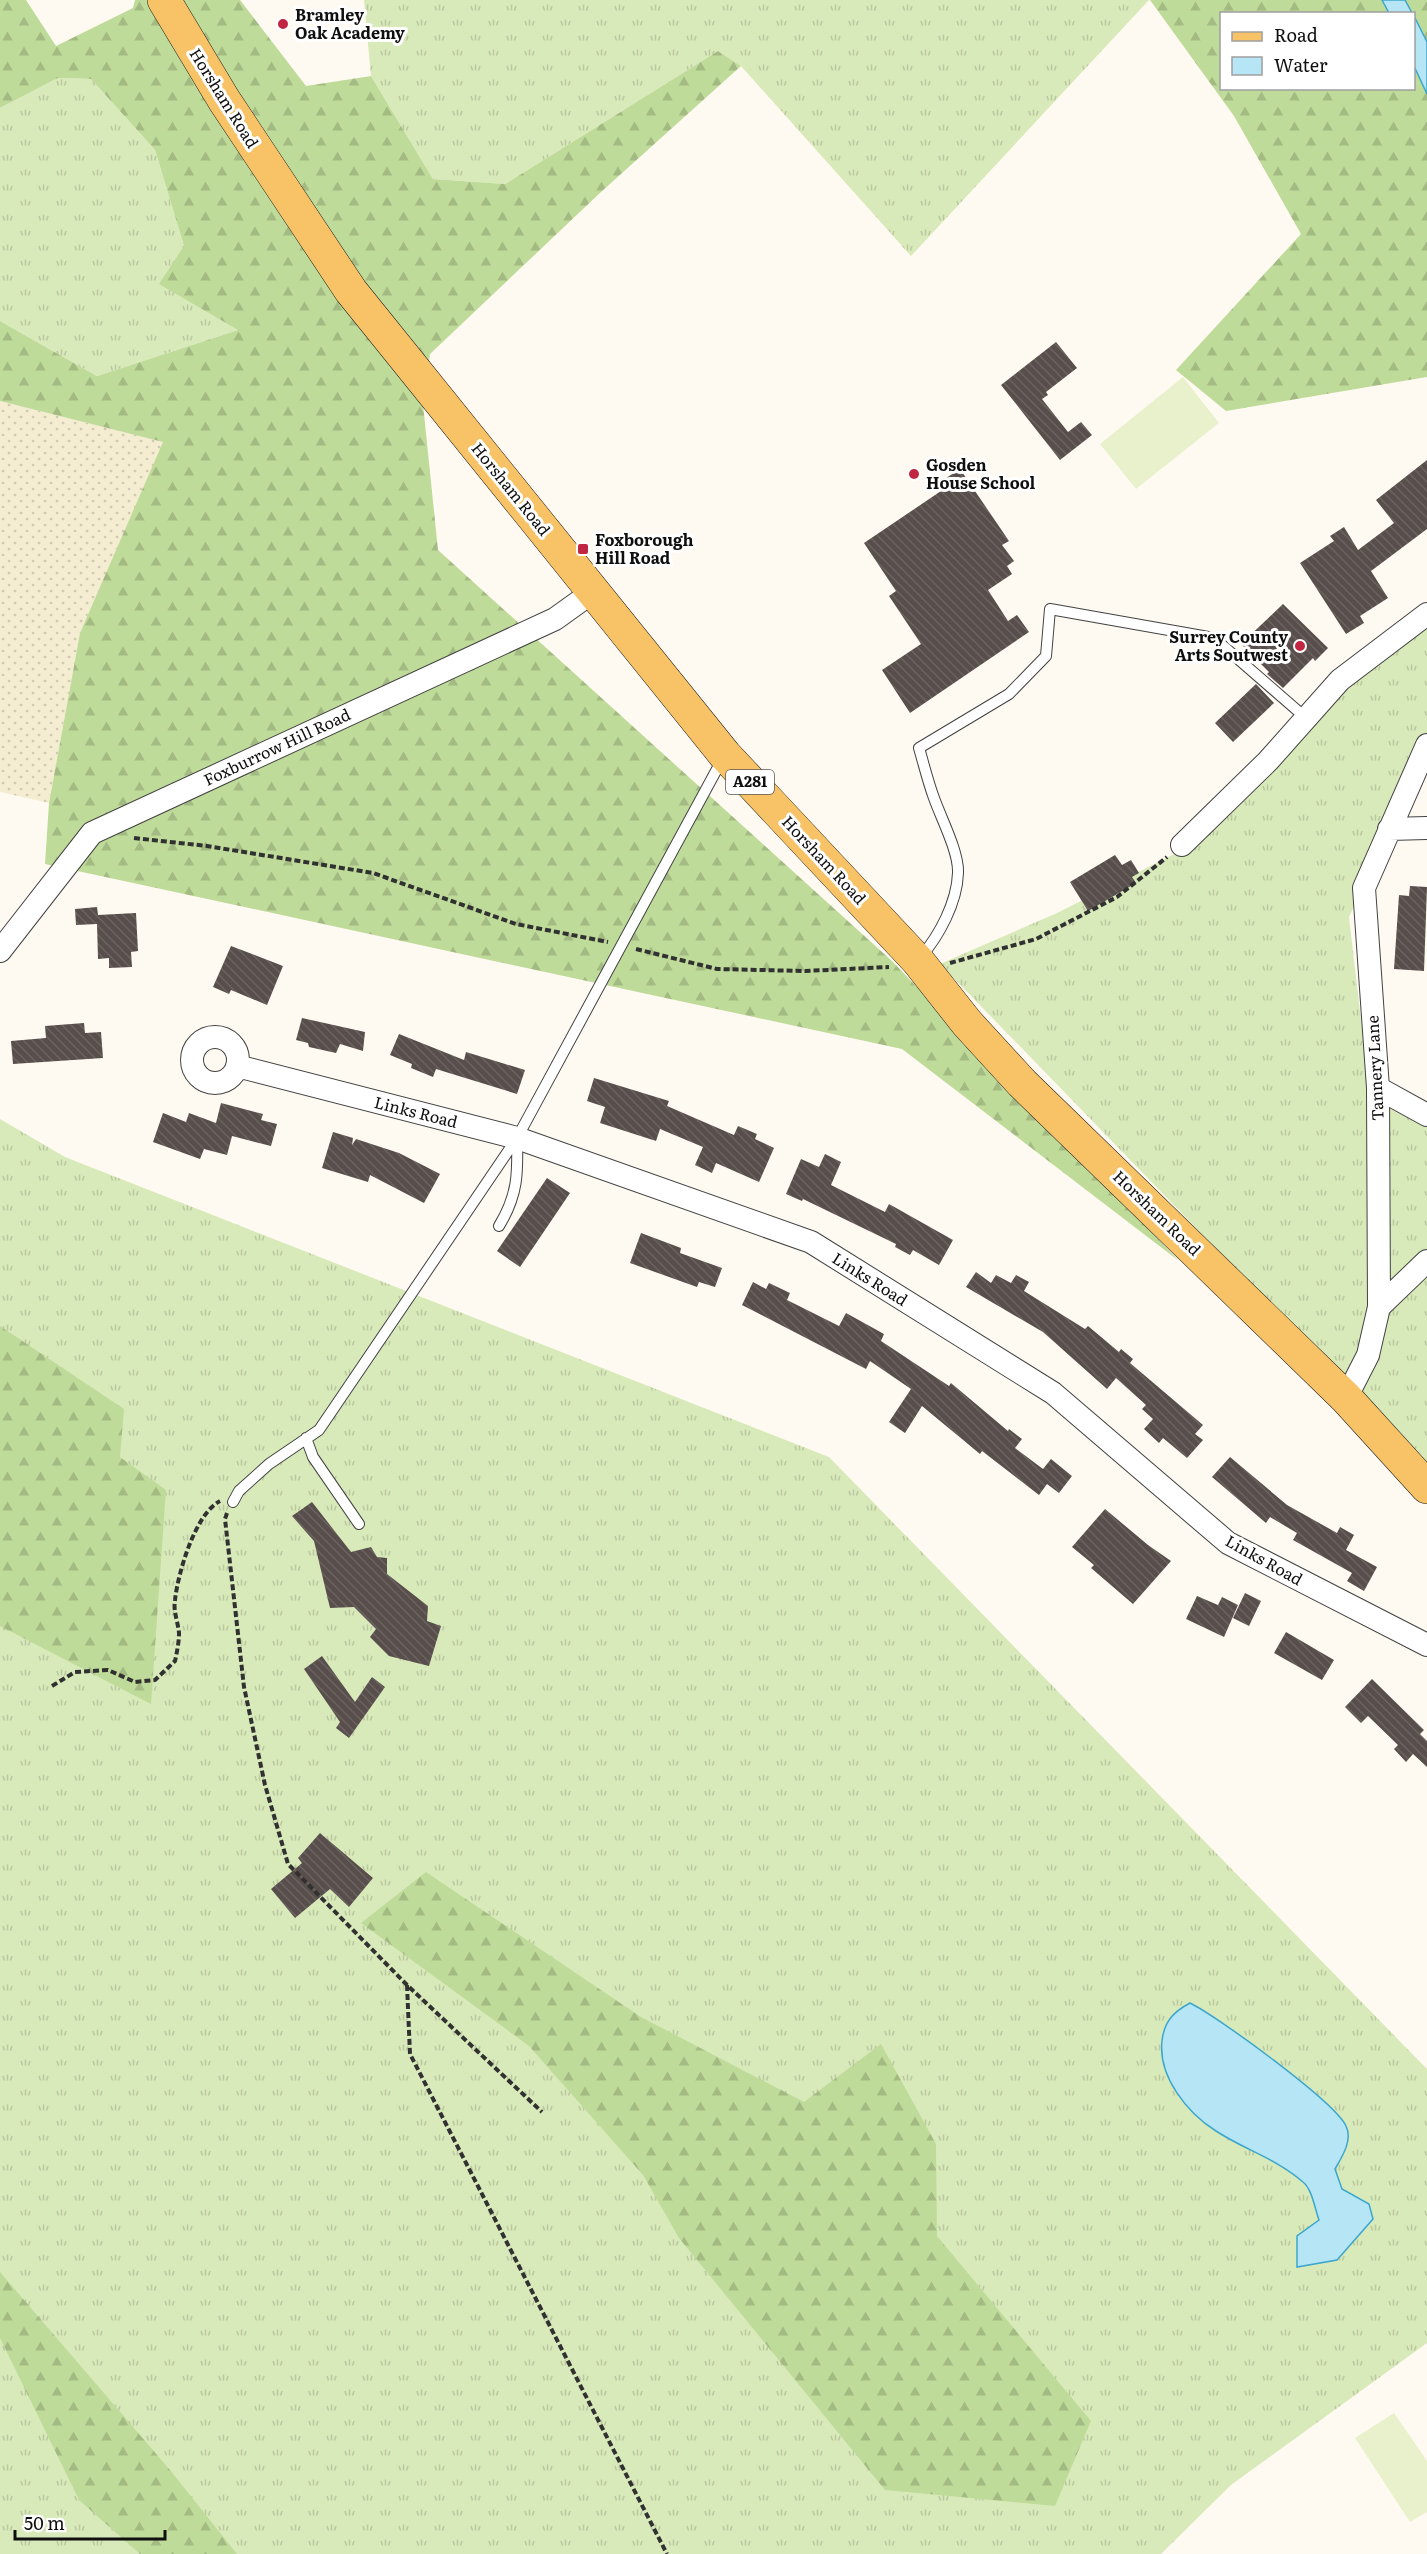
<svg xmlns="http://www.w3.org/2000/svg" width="1427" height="2554" font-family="Literata,serif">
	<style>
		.farmland { fill: url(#farmland-dots) }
		.grass { fill: url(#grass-tufts) }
		.forest { fill: url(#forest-firs) }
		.pitch { fill: #e9f1cc }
		.water { fill: #b6e6f6; stroke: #3ca6ce; stroke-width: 1.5 }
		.building { fill: url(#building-back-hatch) }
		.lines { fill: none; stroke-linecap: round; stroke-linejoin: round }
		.service-casing { stroke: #424242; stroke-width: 12 }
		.minor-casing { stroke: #424242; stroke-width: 24 }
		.primary-casing { stroke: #202020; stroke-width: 34 }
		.path { stroke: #313131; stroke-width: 4; stroke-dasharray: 6 3; stroke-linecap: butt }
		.service { stroke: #fff; stroke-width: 10 }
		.minor { stroke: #fff; stroke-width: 22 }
		.primary { stroke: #f8c367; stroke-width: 33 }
		.poi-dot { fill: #c02641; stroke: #fff; stroke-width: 2 }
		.labels { text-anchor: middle; stroke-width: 6; stroke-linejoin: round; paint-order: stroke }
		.shield { fill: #fff; stroke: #575757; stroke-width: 1.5 }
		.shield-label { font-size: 15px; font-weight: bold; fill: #0f0f0f }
		.poi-label { font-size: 16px; font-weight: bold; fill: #0f0f0f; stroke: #fff; text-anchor: start }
		.street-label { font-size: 16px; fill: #0f0f0f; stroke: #fff }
	</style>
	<defs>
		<pattern id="farmland-dots" width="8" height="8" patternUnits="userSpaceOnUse" patternTransform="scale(1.5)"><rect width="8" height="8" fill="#f5edd1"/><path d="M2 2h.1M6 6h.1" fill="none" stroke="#d1cab2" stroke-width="1.8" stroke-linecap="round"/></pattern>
		<pattern id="grass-tufts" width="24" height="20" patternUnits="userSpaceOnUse" patternTransform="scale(1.5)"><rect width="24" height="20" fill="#d9eaba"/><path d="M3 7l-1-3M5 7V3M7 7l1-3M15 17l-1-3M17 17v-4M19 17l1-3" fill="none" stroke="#b9c89f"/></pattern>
		<pattern id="forest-firs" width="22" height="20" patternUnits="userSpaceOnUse" patternTransform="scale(1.5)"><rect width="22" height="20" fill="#bfdb99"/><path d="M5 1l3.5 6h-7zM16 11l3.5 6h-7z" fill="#a3bb83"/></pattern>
		<pattern id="building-back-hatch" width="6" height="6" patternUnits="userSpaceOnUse" patternTransform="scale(1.5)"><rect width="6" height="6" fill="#584e4b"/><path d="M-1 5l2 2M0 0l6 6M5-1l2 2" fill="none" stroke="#6b6361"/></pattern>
	</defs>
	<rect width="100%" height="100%" fill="#fffaf1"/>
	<path class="farmland" d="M0,401L164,442L80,633L49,803L0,792Z"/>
	<path class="grass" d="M364,0H1149L911,256L741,66L718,51L505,184L433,179L371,76Z
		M58,78L91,79L155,150L184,246L238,330L97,376L0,321V108Z
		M1427,606V751L1349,917L1369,1089L1427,1123V1466L940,964L1057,913L1202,840L1318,700Z
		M0,1119L65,1157L829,1457L1427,2069V2343L1231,2485L1161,2554H0Z"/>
	<path class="forest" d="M0,0H26L56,46L133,8L135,0H240L306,86L371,76L433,179L505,184L718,51L741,66L601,192L430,354L423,404L438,550L892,961L1179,1261L902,1049L45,864L49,803L80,633L163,442L0,401V321L97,376L238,330L159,284L184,246L155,150L91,79L58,78L0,108Z
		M1150,0H1384L1391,13L1222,14V88H1414V56L1427,82V377L1226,411L1176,370L1301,234L1234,116Z
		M1405,0H1427V42Z
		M0,1326L124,1409L120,1457L166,1490L151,1704L0,1626Z
		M426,1872L641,2017L804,2102L881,2044L936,2144L937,2236L1091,2421L1055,2506L885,2490L679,2238L643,2175L529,2046L361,1923Z
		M0,2272L170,2470L237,2554H140L79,2500L0,2338Z"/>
	<path class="pitch" d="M1183,377L1219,423L1136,489L1100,444Z
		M1394,2413L1427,2461V2512L1410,2522L1355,2438Z"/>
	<path class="water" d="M1382,0H1405L1412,13H1389Z
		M1414,16L1427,42V94L1414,66Z
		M1190,2003C1217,2016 1335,2102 1346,2126C1353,2140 1342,2157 1335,2169L1342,2189L1369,2204L1373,2219L1337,2260L1297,2267V2236L1319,2220C1315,2209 1312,2189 1303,2182C1277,2159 1245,2150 1216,2131C1187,2113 1158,2076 1162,2041C1164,2022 1173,2012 1190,2003Z"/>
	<path class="building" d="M1056,342L1077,368L1046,392L1048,395L1042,399L1068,432L1081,422L1092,435L1060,460L1001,385Z
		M1427,460V529L1371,571L1388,598L1360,616L1364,623L1346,634L1300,563L1334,541L1330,536L1344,527L1358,550L1394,523L1376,500Z
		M960,469L1009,541L1002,545L1014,561L1007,566L1012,574L988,590L1008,621L1017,615L1029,632L910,713L882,670L921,644L889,596L896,591L864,543L944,489L940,482Z
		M1283,604L1328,648L1315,661L1313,658L1283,688L1267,674L1269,672L1241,644Z
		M1256,684L1274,703L1233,742L1215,723Z
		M1115,855L1122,865L1131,860L1139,873L1132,877L1136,883L1088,911L1070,882Z
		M1410,886L1427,887L1424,971L1394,969L1399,895L1409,896Z
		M97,907L98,915L136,913L138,951L131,952L132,967L109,968V958L98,959L97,924L76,925L75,909Z
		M231,946L283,966L267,1005L231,990L229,994L213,987Z
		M302,1018L365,1032L363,1051L340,1044L336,1053L309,1047L308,1043L296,1040Z
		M84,1023L85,1033L101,1032L103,1058L13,1064L11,1041L46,1038L45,1026Z
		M399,1034L464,1060L466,1052L525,1070L517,1094L436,1069L433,1077L411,1068L412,1064L390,1055Z
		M594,1078L669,1101L667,1106L734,1135L738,1126L757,1134L755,1139L774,1148L759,1182L716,1163L712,1173L695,1165L703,1147L660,1129L656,1141L600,1123L605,1107L587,1101Z
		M221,1103L263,1114L261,1120L277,1124L271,1146L232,1136L227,1155L204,1149L200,1159L153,1142L163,1113L186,1122L189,1113L216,1123Z
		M333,1132L353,1138L352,1145L356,1139L399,1153L440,1174L424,1203L370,1175L368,1182L322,1168Z
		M825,1154L841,1162L831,1185L885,1212L889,1204L953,1240L939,1265L913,1250L910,1255L895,1247L896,1244L803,1199L802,1201L786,1194L801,1159L819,1167Z
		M547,1178L570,1193L520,1267L497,1251Z
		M641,1233L681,1248L680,1253L722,1268L715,1287L699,1282L697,1287L630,1263Z
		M976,1272L991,1283L996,1275L1011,1283L1016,1275L1029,1282L1024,1291L1085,1329L1088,1326L1119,1352L1121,1349L1133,1359L1130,1363L1203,1425L1195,1434L1203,1440L1187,1458L1163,1438L1159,1443L1144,1429L1153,1419L1142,1409L1146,1405L1116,1378L1107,1389L1043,1332L966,1287Z
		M753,1282L766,1289L769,1283L790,1293L787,1300L839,1326L846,1313L884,1334L881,1341L949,1386L951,1383L1008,1431L1009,1429L1022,1439L1015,1448L1043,1469L1051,1459L1072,1476L1059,1493L1047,1484L1039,1495L982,1451L980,1454L922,1406L905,1433L889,1422L911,1389L870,1361L866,1369L742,1305Z
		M1230,1457L1287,1505L1337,1533L1340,1527L1354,1535L1346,1550L1377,1567L1364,1591L1347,1581L1352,1573L1293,1540L1297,1533L1270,1517L1266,1523L1212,1477Z
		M312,1502L351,1552L371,1547L377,1557L387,1558V1574L428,1606L427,1621L441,1626L429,1666L389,1656L370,1637L376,1629L354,1607L330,1608L314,1541L292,1516Z
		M1105,1509L1148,1545L1171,1561L1133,1604L1091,1568L1094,1565L1072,1547Z
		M1245,1593L1261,1601L1249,1626L1233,1618Z
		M1197,1596L1218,1605L1222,1597L1238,1605L1224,1637L1186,1619Z
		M1286,1632L1334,1660L1322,1680L1274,1653Z
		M322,1656L355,1702L372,1677L385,1687L349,1738L336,1728L340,1722L304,1669Z
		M1372,1679L1424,1730L1420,1734L1427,1741V1767L1413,1754L1406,1762L1394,1749L1398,1745L1368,1716L1361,1723L1345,1707Z
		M320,1833L373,1878L349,1907L330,1889L295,1918L271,1889L302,1863L298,1858Z"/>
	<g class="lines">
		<defs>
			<path id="service" d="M920,958C939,936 957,903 958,873C959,852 941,818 934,798C928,782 924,765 919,748L1009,694L1046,656L1050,609L1214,638L1306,718
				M499,1226C518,1195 518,1173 517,1138
				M306,1438L313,1457L359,1524
				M233,1502L239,1491L269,1464L319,1430L517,1138L723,758"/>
			<path id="minor" d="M1389,829L1427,828
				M1182,845L1268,761L1340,680L1427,614
				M0,951L92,833L555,619L594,591
				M192 1060a23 23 0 1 1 46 0a23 23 0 1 1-46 0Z
				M237,1066L517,1138L811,1242L1053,1393L1228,1543L1427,1645
				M1378,1088L1427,1115
				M1379,1307L1427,1261
				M1346,1398L1368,1355L1379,1307L1378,1088L1364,888L1427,745"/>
			<path id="primary" d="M164,0L224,100L351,291L725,755L918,961L967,1023L1022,1083L1346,1398L1427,1487"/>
		</defs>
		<use href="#service" class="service-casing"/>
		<use href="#minor" class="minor-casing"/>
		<use href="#primary" class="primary-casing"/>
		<path class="path" d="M134,838L207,846L373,873L516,924L608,942
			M636,949L717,969L805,971L889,967
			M950,963L1036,939L1117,897L1167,857
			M227,1513L225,1519L244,1687L265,1785L288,1864L407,1985L542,2112
			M52,1686L75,1672L108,1670L135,1682L155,1680L175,1661C177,1652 179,1642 179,1633C178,1622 173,1611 175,1600C178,1573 195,1514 220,1501
			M407,1985L410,2054L667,2554"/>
		<use href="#service" class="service"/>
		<use href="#minor" class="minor"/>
		<use href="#primary" class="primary"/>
	</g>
	<g class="poi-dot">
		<circle cx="283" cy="24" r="6"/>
		<circle cx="914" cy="474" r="6"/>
		<rect x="577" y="543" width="12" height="12" rx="3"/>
		<circle cx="1300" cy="646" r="6"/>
	</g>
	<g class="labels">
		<rect class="shield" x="726" y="770" width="48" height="24" rx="4.5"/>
		<g class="shield-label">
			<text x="750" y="787">A281</text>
		</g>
		<g class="poi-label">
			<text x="295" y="21">Bramley<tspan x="295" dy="18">Oak Academy</tspan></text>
			<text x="926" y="471">Gosden<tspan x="926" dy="18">House School</tspan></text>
			<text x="595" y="546">Foxborough<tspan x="595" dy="18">Hill Road</tspan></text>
			<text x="1288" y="643" text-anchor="end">Surrey County<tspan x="1288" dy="18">Arts Soutwest</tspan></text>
		</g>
		<g class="street-label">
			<text transform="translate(224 98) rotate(58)" y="6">Horsham Road</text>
			<text transform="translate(511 489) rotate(51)" y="6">Horsham Road</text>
			<text transform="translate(277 747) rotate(-25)" y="6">Foxburrow Hill Road</text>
			<text transform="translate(824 860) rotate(47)" y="6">Horsham Road</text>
			<text transform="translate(1375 1068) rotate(-93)" y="6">Tannery Lane</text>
			<text transform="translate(416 1112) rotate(14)" y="6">Links Road</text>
			<text transform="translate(1157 1213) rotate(44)" y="6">Horsham Road</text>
			<text transform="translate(870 1279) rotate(32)" y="6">Links Road</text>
			<text transform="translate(1264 1560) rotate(29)" y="6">Links Road</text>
		</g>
	</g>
	<rect x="1220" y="12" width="195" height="78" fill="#ffffff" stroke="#9f9f9f" stroke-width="1.5"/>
	<rect x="1232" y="32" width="30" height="9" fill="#f8c367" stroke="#9f9f9f" stroke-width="1.5"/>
	<text x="1274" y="42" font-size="18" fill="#0f0f0f">Road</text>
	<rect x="1232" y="57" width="30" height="18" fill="#b6e6f6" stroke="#9f9f9f" stroke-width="1.5"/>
	<text x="1274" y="72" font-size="18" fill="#0f0f0f">Water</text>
	<path d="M15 2530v9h150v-9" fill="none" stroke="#0f0f0f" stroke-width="3"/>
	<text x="24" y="2530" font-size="18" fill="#0f0f0f" stroke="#ffffff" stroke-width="4.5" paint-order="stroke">50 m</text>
</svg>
